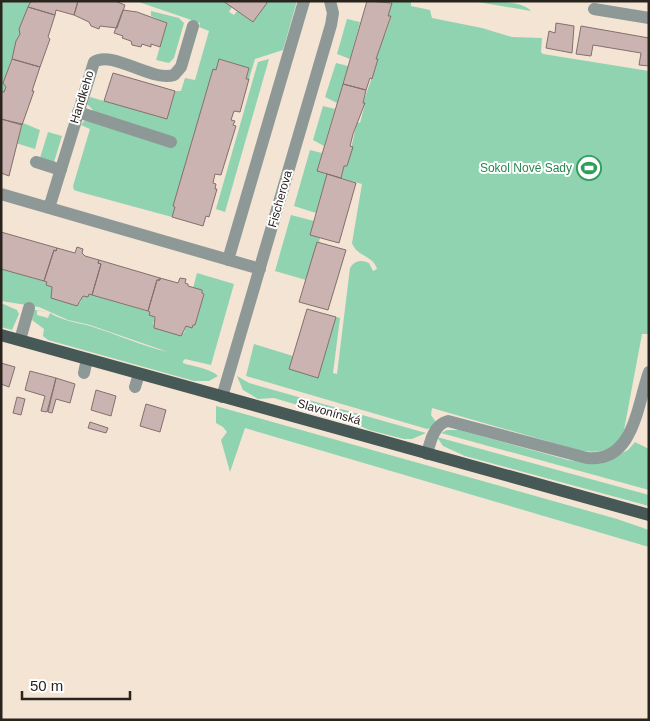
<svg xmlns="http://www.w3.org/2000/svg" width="650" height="721" font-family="Arial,sans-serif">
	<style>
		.green { fill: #8fd3b1 }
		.building { fill: #cab3b0; stroke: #846f6c }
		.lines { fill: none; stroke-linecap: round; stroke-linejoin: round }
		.minor { stroke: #8e9997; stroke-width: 12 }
		.major { stroke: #475956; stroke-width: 12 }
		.labels { text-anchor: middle; stroke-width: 4; stroke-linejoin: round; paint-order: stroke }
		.street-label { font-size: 12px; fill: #2a241f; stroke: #fff }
		.leisure-label { font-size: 12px; fill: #27864d; stroke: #fff; text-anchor: end }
	</style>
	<rect width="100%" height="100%" fill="#f4e4d4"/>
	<path class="green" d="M1,1H31L19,29L20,34L3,83L6,87L4,92H1Z
		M136,1H223L232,7L229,12L234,15L237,11L253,22L267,3L265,1H297L283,50L255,59L249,79H246L249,68L220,59L216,70L213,69L173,206L175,207L172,217L80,192L74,190L73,186L90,129L81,125L93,110L87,104L90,97L167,119L175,91H181L185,78L195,80L209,31L199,27L200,23Z
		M386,1H411V6L430,10L432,18L482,28L512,37L542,38L541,52L543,54L649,71V334H642L624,430C615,452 599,454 578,450L432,408L431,415L436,422L431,428L427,429L246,376L254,344L293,356L289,369L318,378L336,317L340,318L333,373L337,374L350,268C354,261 361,259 369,263L373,271L377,269C373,255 357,257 352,243L362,184L341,178L344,166H347L357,122L360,123L365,104L363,103L378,60L376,59L383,35H385L391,17L388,16L392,3Z
		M472,1C488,1 522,0 531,11Z
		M151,11L179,18L184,23L174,58L169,63L156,60L167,23L151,16Z
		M347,19L360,22L350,59L337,54Z
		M269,59L225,212L216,209L258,62Z
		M336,63L348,66L337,103L325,97Z
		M323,106L335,109L324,146L313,140Z
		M23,123L40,130L35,149L16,143Z
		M48,132L62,136L54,162L40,158Z
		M310,150L322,153L317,171L327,174L316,213L294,206Z
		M291,215L314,221L310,235L320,238L319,242H317L306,280L275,271Z
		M1,269L47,282L46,285L52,287L51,298L80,303L83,296L88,297L89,294L150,312L155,317L153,324L184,333L186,326L195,325L204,294L202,293V290L193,288L197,273L234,284L211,365L185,359L183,361V363C194,367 210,368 218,376L209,381H194L48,340L43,336L44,329L32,320L34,310L47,312L37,310V315L48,318L50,313C63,321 75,322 90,326C116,334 142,346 168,352L90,325L68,320L39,307L1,301Z
		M1,303L17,310L19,314L12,330L1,327Z
		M237,376L249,383L426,433L412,439H404L369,430L341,417L322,416L311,409L274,398L258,399L243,390Z
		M216,406L617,519L649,530V547L245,428L230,472L221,440L227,432L223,427L216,423Z
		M447,430H459L568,460L600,464L628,450L635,442L649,449V490L441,433Z
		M437,437L649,495V506L465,456L443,446Z"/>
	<path class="building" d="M31,1H78L74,15L56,10L55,15L28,7Z
		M78,1H115L125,5L117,28L100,26L99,29L91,26L89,22L74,15Z
		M223,1H265L267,3L253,22Z
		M367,1L392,3L388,16H391L376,59H378L372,79L370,78L366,90L343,84Z
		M28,7L55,15L48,37L50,39L40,67L12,59L16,41L20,34L19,29Z
		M123,10L137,12L167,23L160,47L151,44V47L142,44L141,47L132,45L131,41L122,38L123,36L114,33Z
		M556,23L574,26L572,53L546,48L549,31L555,33Z
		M581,26L649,38V66L639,65L641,53L593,45L591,56L576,54Z
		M12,59L40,67L32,91H34L22,125L1,119V92H4L6,87L3,83Z
		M219,59L249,68L246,79H249L240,112L234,111L231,120L235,121L233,125L236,126L221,175L215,174L213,183L216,184L215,189H217L209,217L206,216L203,226L172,217L175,207L173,206L213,69L216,70Z
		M113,73L175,91L167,119L104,101Z
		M343,84L366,90L363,103H365L353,134L350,146L353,147L347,166H344L341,178L317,171Z
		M1,119L22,124L9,176L1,173Z
		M327,174L356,183L339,243L310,235Z
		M1,232L57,248L56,251L54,250L44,281L1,269Z
		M317,242L346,250L328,310L299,302Z
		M77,247L83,249L82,253L85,256L99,260L98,263L101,264L92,295L89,294L88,297L83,296L77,306L51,298L52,287L46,285L47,282L44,281L54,250L56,251L57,248L75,253Z
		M99,260L160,278V280H157L148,311L92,295L101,264L98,263Z
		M160,278L178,283L180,278L186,279L185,283L188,284V286L202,290V293L204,294L195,325H193L192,328L186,326L181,336L154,328L155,317L149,315L150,312L148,311L157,280H160Z
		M307,309L336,317L318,378L289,369Z
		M1,363L15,367L9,387L1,384Z
		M30,371L56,378L47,412L41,411L45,396L25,390Z
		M56,378L75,384L70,403L56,399L52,413L48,412Z
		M96,390L116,396L111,416L91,410Z
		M17,397L25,399L21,415L13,413Z
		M146,404L166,410L160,432L140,426Z
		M90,422L108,428L106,433L88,428Z"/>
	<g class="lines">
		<path class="minor" d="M594,9L649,18
			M78,112L171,142
			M36,162L61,170
			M1,194L260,269
			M49,208L94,62C113,50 151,82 174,75L181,67L193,26
			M228,260L304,1
			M20,340L29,308
			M84,373L87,359
			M135,387L139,374
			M222,397L331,25L333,13L330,1
			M427,454C430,442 434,424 448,421L587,458C634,463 637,405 649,372"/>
		<path class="major" d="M1,335L649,515"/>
	</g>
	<defs>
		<symbol id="stadium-ring" viewBox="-11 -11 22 22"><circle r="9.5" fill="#fff" stroke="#2e9e5b" stroke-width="1.5"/><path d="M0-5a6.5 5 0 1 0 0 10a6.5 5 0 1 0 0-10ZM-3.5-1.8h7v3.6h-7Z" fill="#2e9e5b"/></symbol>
	</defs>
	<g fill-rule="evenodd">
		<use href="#stadium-ring" x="575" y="154" width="28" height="28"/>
	</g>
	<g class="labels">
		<g class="street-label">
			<text transform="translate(82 97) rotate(-73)" y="4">Handkeho</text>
			<text transform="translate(280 199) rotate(-74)" y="4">Fischerova</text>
			<text transform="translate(329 412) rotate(16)" y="4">Slavonínská</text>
		</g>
		<g class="leisure-label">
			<text x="572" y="172">Sokol Nové Sady</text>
		</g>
	</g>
	<rect width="650" height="721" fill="none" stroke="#2a241f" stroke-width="5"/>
	<path d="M22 691v8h108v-8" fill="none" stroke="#2a241f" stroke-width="2.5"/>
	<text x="30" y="691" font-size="15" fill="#2a241f" stroke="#ffffff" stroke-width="4" paint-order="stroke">50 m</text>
</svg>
